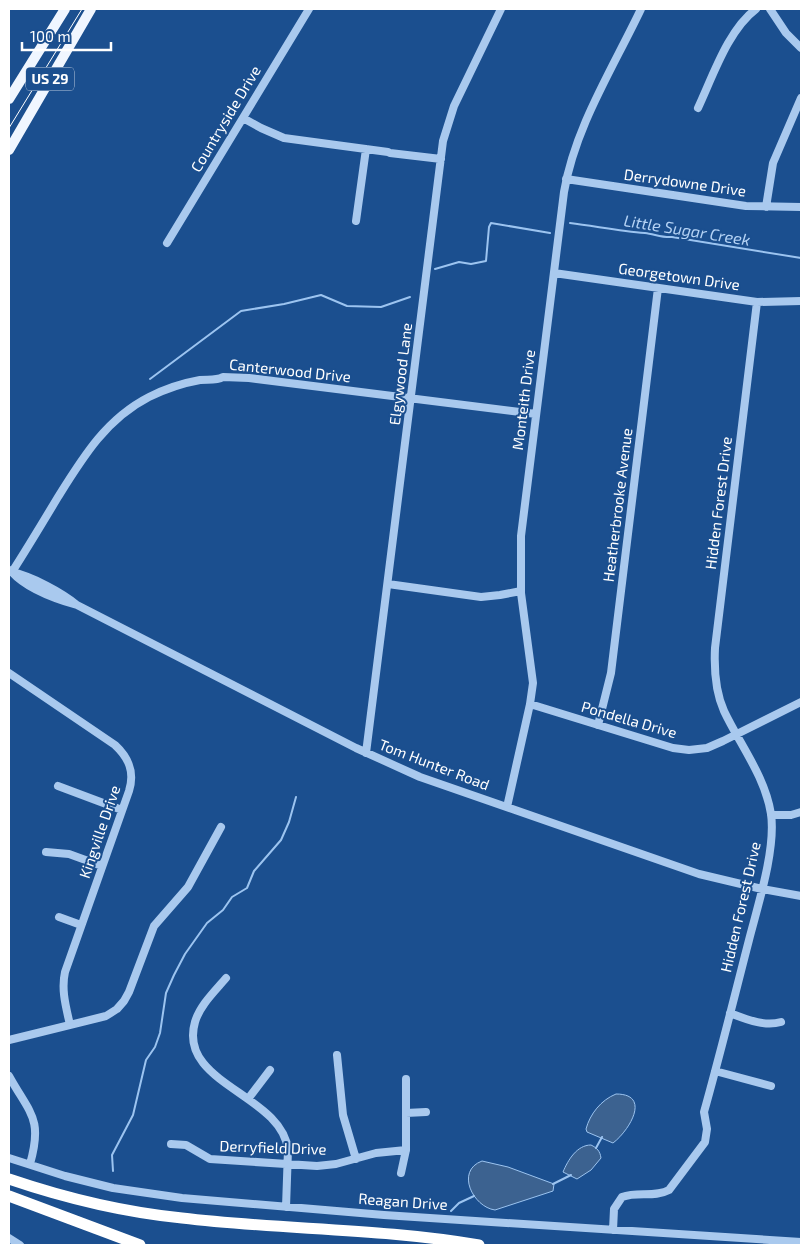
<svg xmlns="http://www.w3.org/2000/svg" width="810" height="1254" font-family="'Exo 2',sans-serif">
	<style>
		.water { fill: #3c6290; stroke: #9cc4f0 }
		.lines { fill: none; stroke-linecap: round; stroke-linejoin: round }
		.stream { stroke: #9cc4f0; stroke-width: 2 }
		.minor { stroke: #a9c9ee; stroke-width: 8 }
		.major { stroke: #f0f6ff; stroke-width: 10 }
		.highway { stroke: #fff; stroke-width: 11 }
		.tram { stroke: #fff; stroke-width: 1 }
		.labels { text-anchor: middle; stroke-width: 4; stroke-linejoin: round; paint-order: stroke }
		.shield { fill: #1b4f8f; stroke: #bbcadd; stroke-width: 1 }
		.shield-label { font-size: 14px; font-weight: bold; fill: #fff }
		.street-label { font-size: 15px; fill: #fff; stroke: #1b4f8f }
		.water-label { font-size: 16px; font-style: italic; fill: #b5d3f5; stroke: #1b4f8f }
	</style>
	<rect width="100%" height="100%" fill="#1b4f8f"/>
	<path class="water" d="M616,1094C652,1094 629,1131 613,1143L587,1132L586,1129C590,1114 601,1100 616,1094Z
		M591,1145C597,1148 600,1151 601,1158L591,1170L577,1179L563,1172C568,1160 577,1145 591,1145Z
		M482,1161L508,1167L554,1184L553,1191L495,1210C473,1207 455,1171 482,1161Z"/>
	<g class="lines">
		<path class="stream" d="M570,223C595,226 619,231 645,233C654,234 663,238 672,237L801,258
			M435,269L459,262L471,264L486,261L489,227L491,223L550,233
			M150,379L241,311L284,304L321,295L347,306L381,307L410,297
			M596,1148L602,1137
			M113,1171L112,1155L133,1115L146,1060L155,1047L160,1033L166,993L174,975L185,954L207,923L223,910L232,897L247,888L254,871L281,840L289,822L296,797
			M553,1184L571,1175
			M451,1211L459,1203L474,1196"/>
		<path class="minor" d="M770,9L786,33L801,48
			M698,108C713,76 728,30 756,9
			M243,118L261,128L284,138L388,152
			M390,153L441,159
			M566,179L746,206L801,207
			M766,207L773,163L801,98
			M356,221L366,149
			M167,243L309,9
			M554,273L757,302L801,301
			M9,570L12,572C28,547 43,522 58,497C83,457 106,419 149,397C165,389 183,383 200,380C207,379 216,381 223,377L249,378L536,414
			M388,584L481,597L500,595L521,591
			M77,605C61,592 33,577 12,572C27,589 56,599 77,605L356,748L420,777L699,874L762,889L801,896
			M9,673L115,745C129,758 135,772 129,791L65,972C61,990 66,1007 70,1025
			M530,704L673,748L689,750L707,748L723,741L801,702
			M598,725L611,673L658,288
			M366,753L443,141L454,106L501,9
			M58,786L122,810
			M507,807L530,704L533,683L521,593V536L564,192C575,127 613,68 641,9
			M771,815H791L801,812
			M46,852L69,854L102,866
			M59,917L81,925
			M226,978C215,991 200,1005 195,1022C177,1084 282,1094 288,1150L286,1207
			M730,1013C746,1019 764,1027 781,1022
			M9,1040L106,1016L117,1009L124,1001L129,992L154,926L188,887L221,827
			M337,1055L343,1115L356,1159
			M715,1071L771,1086
			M9,1076C30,1114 43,1118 30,1164
			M248,1099L270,1070
			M406,1113L426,1112
			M171,1144L186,1145L210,1159L317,1166L336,1164L376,1153L406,1150
			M9,1158L65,1176L113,1188L182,1198L384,1215L801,1242
			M401,1173L406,1150V1079
			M613,1230L614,1209L622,1197C638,1191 654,1198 669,1190L705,1142L707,1129L704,1112C720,1055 734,998 749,940C758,905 776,849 771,814C765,776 740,745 724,711C715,691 714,669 715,648L757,302
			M9,1238L20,1245"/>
		<path class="major" d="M9,99L65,9
			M9,150L91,9"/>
		<path class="highway" d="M9,1179C65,1198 122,1212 182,1218C281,1230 381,1228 479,1245
			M9,1196L140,1245"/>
		<path class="tram" d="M9,128L82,9"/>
	</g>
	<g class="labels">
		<rect class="shield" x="26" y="67.5" width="48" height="23" rx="4"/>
		<g class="shield-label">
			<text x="50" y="84">US 29</text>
		</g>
		<g class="street-label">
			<text transform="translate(226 119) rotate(-59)" y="5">Countryside Drive</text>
			<text transform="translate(685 183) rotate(8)" y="5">Derrydowne Drive</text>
			<text transform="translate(679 277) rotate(8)" y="5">Georgetown Drive</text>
			<text transform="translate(290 371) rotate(6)" y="5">Canterwood Drive</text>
			<text transform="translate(401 374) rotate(-83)" y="5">Elgywood Lane</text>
			<text transform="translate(524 400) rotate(-83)" y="5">Monteith Drive</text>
			<text transform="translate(719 503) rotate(-83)" y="5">Hidden Forest Drive</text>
			<text transform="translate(618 505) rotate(-83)" y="5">Heatherbrooke Avenue</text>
			<text transform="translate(629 720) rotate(16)" y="5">Pondella Drive</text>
			<text transform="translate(434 765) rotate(21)" y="5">Tom Hunter Road</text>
			<text transform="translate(100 832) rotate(-71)" y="5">Kingville Drive</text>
			<text transform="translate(741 907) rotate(-77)" y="5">Hidden Forest Drive</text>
			<text transform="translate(273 1148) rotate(2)" y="5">Derryfield Drive</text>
			<text transform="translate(403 1202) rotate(4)" y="5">Reagan Drive</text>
		</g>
		<g class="water-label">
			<text transform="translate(687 230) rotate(9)" y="6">Little Sugar Creek</text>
		</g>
	</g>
	<rect width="810" height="1254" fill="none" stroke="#ffffff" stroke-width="20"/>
	<path d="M22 42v8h89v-8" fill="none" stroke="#ffffff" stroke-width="2.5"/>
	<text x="30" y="42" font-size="15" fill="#ffffff" stroke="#1b4f8f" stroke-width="4" paint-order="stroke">100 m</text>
</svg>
